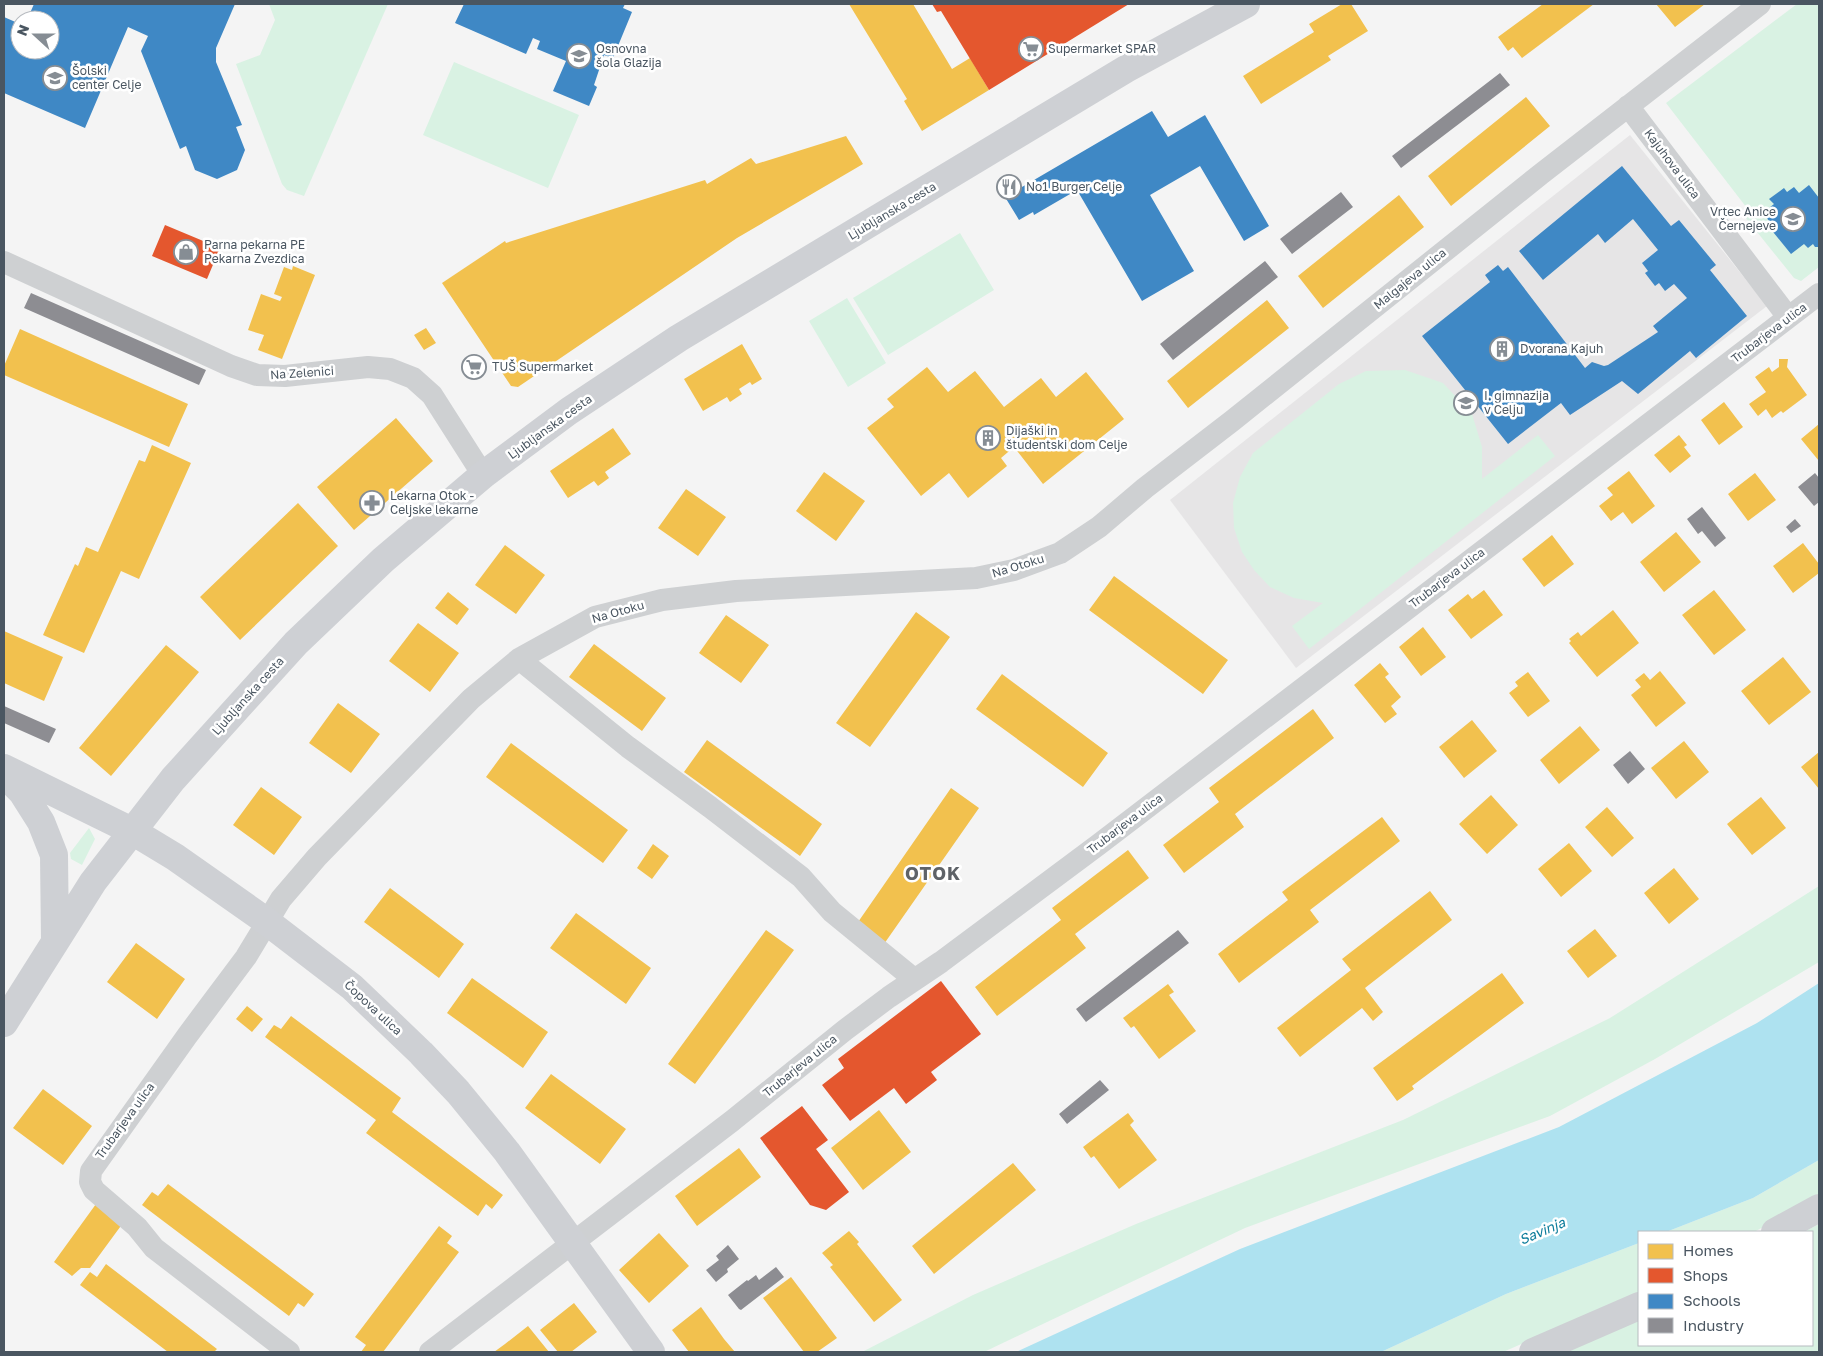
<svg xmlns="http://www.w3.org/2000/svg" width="1823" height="1356" font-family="'Golos Text',sans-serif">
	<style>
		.education { fill: #e6e5e6 }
		.green { fill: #d9f2e3 }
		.water { fill: #aee2f0 }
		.homes { fill: #f2c14e }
		.shops { fill: #e4572e }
		.schools { fill: #3f88c5 }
		.industry { fill: #8d8d92 }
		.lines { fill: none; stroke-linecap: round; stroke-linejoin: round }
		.street { stroke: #ced0d2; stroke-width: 22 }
		.secondary { stroke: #ced0d4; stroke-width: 28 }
		.labels { text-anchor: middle; stroke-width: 5; stroke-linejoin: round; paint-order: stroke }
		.poi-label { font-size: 12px; fill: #4a5661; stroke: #fff; text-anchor: start }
		.street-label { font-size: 12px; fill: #4a5661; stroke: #fff }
		.water-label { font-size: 14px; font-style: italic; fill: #0c7c9b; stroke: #fff }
		.district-label { font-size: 18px; font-weight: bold; letter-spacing: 1px; fill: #5f6368; stroke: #fff }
	</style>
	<rect width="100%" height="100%" fill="#f4f4f4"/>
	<path class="education" d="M1630,135L1767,306L1296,668L1170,500Z"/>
	<path class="green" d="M269,4H388L304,196L287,190L282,184L236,64L260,55L275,20Z
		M1797,4H1819V267L1801,281L1794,278L1745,217L1750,212L1666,103Z
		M454,62L579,115L548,188L423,135Z
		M960,233L994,290L888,355L853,298Z
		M847,298L886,363L848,387L809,321Z
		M1405,370L1443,383L1472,414L1482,447V479L1538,435L1555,456L1309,649L1292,626L1323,603L1294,598L1270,587L1254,570L1242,552L1234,528L1233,503L1240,477L1253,453L1339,384L1366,371Z
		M89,828L95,839L82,865L71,859L70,853Z
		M1819,886V962L1655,1059L1550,1116L1245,1228L984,1352H862L973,1295L1136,1224L1403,1120L1610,1018Z
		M1819,1160V1197L1754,1232H1666L1753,1198Z
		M1819,1224V1352H1561L1639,1319V1345H1812V1232H1804Z
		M1639,1243V1293L1503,1352H1381L1506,1294Z"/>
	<path class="water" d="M1819,983V1160L1753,1198L1666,1232H1639V1243L1506,1294L1381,1352H1016L1240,1249L1559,1127L1757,1023Z"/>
	<path class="homes" d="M849,4H913L952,69L970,58L989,90L922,131L904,101L907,99Z
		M1342,4H1351L1368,31L1328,56L1331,60L1261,104L1243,76L1314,32L1309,24Z
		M1543,4H1594L1522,58L1513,47L1508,51L1498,37Z
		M1656,4H1705L1675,27Z
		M1526,97L1550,126L1451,206L1428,176Z
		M846,136L863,164L737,238L518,387L511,386L442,283L505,241L506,243L705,180L707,184L751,158L756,164Z
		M1399,195L1424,227L1323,308L1298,276Z
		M293,266L315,275L282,359L258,350L264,335L248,330L261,294L280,301L282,297L274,294L284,267L292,270Z
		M1267,300L1289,328L1188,408L1167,381Z
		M426,328L436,343L424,350L414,335Z
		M20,329L188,404L169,447L4,375V366Z
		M742,344L762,379L752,385L750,382L739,389L742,394L730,402L727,397L703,411L684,379Z
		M1779,359H1788L1787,367L1807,395L1783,413L1781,411L1772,418L1766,409L1758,416L1749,404L1766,392L1755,377L1769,367L1772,372L1779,367Z
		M927,367L948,392L975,371L1004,407L1041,378L1056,397L1086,372L1124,419L1043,484L1014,447L1001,458L1007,466L968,498L949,473L921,496L867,428L894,407L887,399Z
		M1724,402L1743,427L1719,445L1701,420Z
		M396,418L433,461L354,530L317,487Z
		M1819,424V461L1801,439Z
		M613,428L631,454L605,472L609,478L598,486L594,481L568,498L550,471Z
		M1679,435L1687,445L1684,447L1691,456L1670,473L1654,455Z
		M152,445L191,463L139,579L121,571L84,653L43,635L75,564L78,566L86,547L98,552L139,460L145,462Z
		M1629,471L1655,506L1632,524L1623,512L1611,521L1599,506L1613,495L1607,488Z
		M824,472L865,501L836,541L796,511Z
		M1755,473L1776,500L1748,521L1728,494Z
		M686,489L726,517L698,556L658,528Z
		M298,503L338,546L240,640L200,597Z
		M1676,532L1701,562L1664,592L1640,562Z
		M1552,535L1574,564L1544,587L1522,559Z
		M1803,543L1819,564V573L1793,593L1773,566Z
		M505,545L545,575L516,614L475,585Z
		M1114,576L1228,660L1203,694L1089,610Z
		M1484,590L1503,615L1471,639L1448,610L1468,594L1472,599Z
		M1714,590L1746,630L1714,655L1682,615Z
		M448,592L469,609L457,625L435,608Z
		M1613,610L1639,643L1597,677L1569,643L1571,641L1569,639L1578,632L1581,636Z
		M916,612L950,637L870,747L836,723Z
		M726,615L769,645L741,683L699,653Z
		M418,623L459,653L430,692L389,661Z
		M1423,627L1446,657L1421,676L1399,647Z
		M4,631L63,657L44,701L4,683Z
		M594,644L666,698L642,731L569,677Z
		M166,645L199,672L111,776L79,748Z
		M1783,657L1811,692L1769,725L1741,691Z
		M1380,663L1389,674L1385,677L1401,697L1391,706L1397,714L1385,723L1354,685Z
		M1660,671L1686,703L1656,727L1631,695L1641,687L1635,680L1644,673L1650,680Z
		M1528,672L1550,701L1528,717L1509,693L1518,686L1515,682Z
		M1002,674L1108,753L1083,787L976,709Z
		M338,703L380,734L351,773L309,743Z
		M1313,709L1334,738L1235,814L1244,827L1184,873L1163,845L1219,802L1209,788Z
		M1472,720L1497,751L1464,778L1439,747Z
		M1580,726L1600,750L1559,784L1540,760Z
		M707,740L822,824L800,856L684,772Z
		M1684,741L1709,772L1676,799L1651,768Z
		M511,743L628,830L603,863L486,777Z
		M1819,752V789L1801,767Z
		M261,787L302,817L274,855L233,825Z
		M951,788L979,808L884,944L856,925Z
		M1491,795L1518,825L1487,854L1459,824Z
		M1761,797L1786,828L1752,855L1727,824Z
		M1607,807L1634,838L1612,857L1585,827Z
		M1382,817L1400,841L1310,910L1319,922L1239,983L1218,954L1288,900L1282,892Z
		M1569,843L1592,871L1561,897L1538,869Z
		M653,844L669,856L652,879L637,868Z
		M1128,850L1149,878L1075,934L1086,948L997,1016L975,987L1061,920L1052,908Z
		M1674,868L1699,899L1669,924L1644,893Z
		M390,888L464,944L439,978L364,922Z
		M1430,891L1452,920L1365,988L1383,1012L1373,1021L1362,1008L1300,1057L1277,1028L1351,970L1342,959Z
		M576,913L651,968L626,1004L550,948Z
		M1595,929L1617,956L1588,978L1567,951Z
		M766,930L794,950L695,1084L668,1064Z
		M136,943L185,979L157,1019L107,982Z
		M1502,973L1524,1003L1412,1086L1414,1089L1397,1101L1373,1068Z
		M472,978L548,1032L523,1068L447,1013Z
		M1168,984L1174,992L1169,995L1196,1031L1159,1059L1134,1026L1131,1028L1123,1018Z
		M247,1006L263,1019L252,1032L236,1019Z
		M291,1016L401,1098L392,1112L503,1195L492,1209L486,1204L478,1216L366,1133L376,1120L265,1037L274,1025L281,1029Z
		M551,1074L626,1129L600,1164L525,1108Z
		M43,1089L92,1126L63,1165L13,1128Z
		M879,1110L911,1152L863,1190L831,1148Z
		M1128,1113L1134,1121L1130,1125L1157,1160L1119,1189L1094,1156L1091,1158L1083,1147Z
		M739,1148L761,1177L697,1226L675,1196Z
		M1013,1163L1036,1190L934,1274L912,1246Z
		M168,1184L314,1294L304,1307L298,1303L289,1316L142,1205L152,1192L158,1196Z
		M96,1204L123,1223L90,1268H81L72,1276L54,1262Z
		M439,1226L452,1236L447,1243L459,1252L383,1352H361L366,1345L355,1337Z
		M849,1231L859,1242L857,1244L902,1300L874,1322L830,1267L833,1265L822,1253Z
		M659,1233L689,1266L649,1303L619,1270Z
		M106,1264L217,1349L214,1352H168L80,1285L90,1272L97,1277Z
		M791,1277L837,1338L817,1352H804L763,1298Z
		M574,1303L597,1332L571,1352H558L540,1330Z
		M701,1307L724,1339L735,1352H689L672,1330Z
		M528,1326L549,1352H494L505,1344Z"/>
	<path class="shops" d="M932,4H1129L989,90L941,11L937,12Z
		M165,225L220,248L207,279L152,256Z
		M941,981L981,1034L931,1072L937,1080L906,1104L894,1088L850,1121L822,1085L844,1068L838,1059Z
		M802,1106L828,1140L816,1149L849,1192L826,1210L810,1205L760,1138Z"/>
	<path class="schools" d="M34,4H235L216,48V62L242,125L236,127L245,150L237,170L217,179L195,170L186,146L180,149L141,51L148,36L128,27L85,128L4,93V17L20,24V50H50V20H27Z
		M464,4H625L623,8L632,12L613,58L604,55L594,85L597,87L589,106L553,91L566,61L537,49L540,41L533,38L526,54L455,23Z
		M1152,111L1168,137L1205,115L1269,226L1244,241L1200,166L1150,195L1194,271L1142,301L1077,190L1034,215L1033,212L1019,220L1005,197Z
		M1622,166L1671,226L1679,220L1716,265L1710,270L1747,316L1696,358L1690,351L1638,394L1622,381L1570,415L1561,403L1508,444L1422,336L1490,282L1485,275L1498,265L1503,271L1508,267L1585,368L1592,362L1604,366L1608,365L1658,332L1653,326L1687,298L1674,284L1665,291L1659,283L1655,286L1645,273L1648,271L1642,263L1658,250L1633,219L1605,243L1598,234L1543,280L1519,251Z
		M1809,185L1819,198V247H1815L1813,244L1808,248L1804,244L1791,254L1769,227L1772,225L1763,213L1774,204L1769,199L1784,188L1787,192L1794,187L1799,193Z"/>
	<path class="industry" d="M1500,73L1510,85L1401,168L1392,156Z
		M1341,192L1353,207L1292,254L1280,239Z
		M1265,261L1278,277L1173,360L1160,344Z
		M31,293L206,370L199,385L24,308Z
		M1815,473L1819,478V502L1814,506L1798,487Z
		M1702,507L1726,538L1715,547L1702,531L1698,534L1687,519Z
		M1795,519L1801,526L1791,533L1786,527Z
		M4,706L56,729L49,743L4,723Z
		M1630,751L1645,769L1628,784L1613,765Z
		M1178,930L1189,943L1086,1022L1076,1009Z
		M1100,1080L1109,1090L1067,1124L1059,1114Z
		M728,1245L739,1259L727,1269L728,1272L716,1282L706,1270L719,1260L716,1256Z
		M776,1267L784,1277L741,1310L739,1309L728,1295L747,1280L748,1281L756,1275L759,1280Z"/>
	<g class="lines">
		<path class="street" d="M1628,106L1788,317
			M4,262L231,366L257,375L285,376L368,367L390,369L413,378L432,395L483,475
			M519,659L628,747L710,807L801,877L832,912L914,979
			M289,1352L154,1248L137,1227L94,1190L90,1182L91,1171L187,1036L246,957L281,899L317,857L471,699L519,659L595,617L662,600L736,591L976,578L1014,570L1060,553L1099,527L1145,488L1232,421L1541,174L1760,4
			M430,1352L732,1121L845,1030L889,997L941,962L1098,845L1819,294"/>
		<path class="secondary" d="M4,768L132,831L175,857L266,921L352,987L421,1053L458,1092L507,1152L651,1352
			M4,774L22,792L41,822L54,855L55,940
			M4,1023L93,882L173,779L296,643L383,560L483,475L569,411L679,338L1126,69L1246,4
			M1775,1232L1819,1208
			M1533,1352L1639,1306"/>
	</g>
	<defs>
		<symbol id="supermarket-ring" viewBox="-11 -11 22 22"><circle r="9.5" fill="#fff" stroke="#868d94" stroke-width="1.5"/><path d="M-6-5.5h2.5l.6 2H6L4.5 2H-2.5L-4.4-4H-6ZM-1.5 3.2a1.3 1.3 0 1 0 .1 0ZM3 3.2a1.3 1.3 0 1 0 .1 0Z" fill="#868d94"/></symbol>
		<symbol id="school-ring" viewBox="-11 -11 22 22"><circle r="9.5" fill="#fff" stroke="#868d94" stroke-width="1.5"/><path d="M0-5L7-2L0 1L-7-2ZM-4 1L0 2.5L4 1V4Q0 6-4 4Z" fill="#868d94"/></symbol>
		<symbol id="restaurant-ring" viewBox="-11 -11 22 22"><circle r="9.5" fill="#fff" stroke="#868d94" stroke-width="1.5"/><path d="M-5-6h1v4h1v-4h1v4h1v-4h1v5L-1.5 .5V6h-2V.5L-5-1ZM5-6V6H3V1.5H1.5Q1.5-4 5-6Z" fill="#868d94"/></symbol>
		<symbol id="shop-ring" viewBox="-11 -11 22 22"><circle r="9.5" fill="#fff" stroke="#868d94" stroke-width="1.5"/><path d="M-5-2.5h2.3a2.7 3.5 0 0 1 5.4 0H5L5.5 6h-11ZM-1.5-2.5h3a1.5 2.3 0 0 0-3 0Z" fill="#868d94"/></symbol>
		<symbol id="building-ring" viewBox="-11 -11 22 22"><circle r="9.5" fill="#fff" stroke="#868d94" stroke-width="1.5"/><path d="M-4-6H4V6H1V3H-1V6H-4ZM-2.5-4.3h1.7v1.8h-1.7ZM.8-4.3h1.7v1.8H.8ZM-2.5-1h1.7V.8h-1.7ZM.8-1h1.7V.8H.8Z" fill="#868d94"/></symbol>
		<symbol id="pharmacy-ring" viewBox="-11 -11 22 22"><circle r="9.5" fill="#fff" stroke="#868d94" stroke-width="1.5"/><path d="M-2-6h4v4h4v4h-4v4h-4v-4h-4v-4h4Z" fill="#868d94"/></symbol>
	</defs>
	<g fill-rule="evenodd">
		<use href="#supermarket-ring" x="1017" y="35" width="28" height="28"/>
		<use href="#school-ring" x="565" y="42" width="28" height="28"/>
		<use href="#school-ring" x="41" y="64" width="28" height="28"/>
		<use href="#restaurant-ring" x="995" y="173" width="28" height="28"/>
		<use href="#school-ring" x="1779" y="205" width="28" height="28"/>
		<use href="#shop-ring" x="172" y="238" width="28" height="28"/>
		<use href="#building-ring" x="1488" y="335" width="28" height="28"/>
		<use href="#supermarket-ring" x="460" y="353" width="28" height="28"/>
		<use href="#school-ring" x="1452" y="389" width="28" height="28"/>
		<use href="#building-ring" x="974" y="424" width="28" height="28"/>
		<use href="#pharmacy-ring" x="358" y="489" width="28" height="28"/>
	</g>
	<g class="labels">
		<g class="poi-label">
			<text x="596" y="53">Osnovna<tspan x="596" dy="14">šola Glazija</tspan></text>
			<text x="1048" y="53">Supermarket SPAR</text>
			<text x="72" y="75">Šolski<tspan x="72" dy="14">center Celje</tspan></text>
			<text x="1026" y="191">No1 Burger Celje</text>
			<text x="1776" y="216" text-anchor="end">Vrtec Anice<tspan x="1776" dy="14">Černejeve</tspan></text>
			<text x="204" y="249">Parna pekarna PE<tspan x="204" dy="14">Pekarna Zvezdica</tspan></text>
			<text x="1520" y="353">Dvorana Kajuh</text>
			<text x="492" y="371">TUŠ Supermarket</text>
			<text x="1484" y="400">I. gimnazija<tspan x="1484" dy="14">v Celju</tspan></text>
			<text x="1006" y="435">Dijaški in<tspan x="1006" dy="14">študentski dom Celje</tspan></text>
			<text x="390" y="500">Lekarna Otok -<tspan x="390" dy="14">Celjske lekarne</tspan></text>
		</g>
		<g class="street-label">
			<text transform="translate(1672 164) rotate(53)" y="4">Kajuhova ulica</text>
			<text transform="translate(892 211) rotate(-31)" y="4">Ljubljanska cesta</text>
			<text transform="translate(1410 279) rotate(-39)" y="4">Malgajeva ulica</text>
			<text transform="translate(1769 333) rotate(-37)" y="4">Trubarjeva ulica</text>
			<text transform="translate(302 373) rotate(-4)" y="4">Na Zelenici</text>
			<text transform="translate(550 427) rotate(-36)" y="4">Ljubljanska cesta</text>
			<text transform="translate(1018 566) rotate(-17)" y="4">Na Otoku</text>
			<text transform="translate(1447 578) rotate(-37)" y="4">Trubarjeva ulica</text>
			<text transform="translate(618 612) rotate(-16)" y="4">Na Otoku</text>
			<text transform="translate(248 696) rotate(-48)" y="4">Ljubljanska cesta</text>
			<text transform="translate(1125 824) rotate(-37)" y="4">Trubarjeva ulica</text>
			<text transform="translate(373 1008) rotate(43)" y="4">Čopova ulica</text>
			<text transform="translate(800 1066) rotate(-39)" y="4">Trubarjeva ulica</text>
			<text transform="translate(125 1121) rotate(-54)" y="4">Trubarjeva ulica</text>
		</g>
		<g class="water-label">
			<text transform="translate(1542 1231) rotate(-23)" y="5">Savinja</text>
		</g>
		<g class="district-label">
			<text x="933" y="880">OTOK</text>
		</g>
	</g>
	<rect width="1823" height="1356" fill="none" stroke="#4a5661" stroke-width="10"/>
	<rect x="1638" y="1231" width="175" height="115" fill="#ffffff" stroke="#b7bbc0"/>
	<rect x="1648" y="1244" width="25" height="15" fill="#f2c14e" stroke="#b7bbc0"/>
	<text x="1683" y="1256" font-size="15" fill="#4a5661">Homes</text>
	<rect x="1648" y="1268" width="25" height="15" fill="#e4572e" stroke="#b7bbc0"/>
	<text x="1683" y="1281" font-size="15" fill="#4a5661">Shops</text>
	<rect x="1648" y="1294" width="25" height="15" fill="#3f88c5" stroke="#b7bbc0"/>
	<text x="1683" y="1306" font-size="15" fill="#4a5661">Schools</text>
	<rect x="1648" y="1318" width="25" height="15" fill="#8d8d92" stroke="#b7bbc0"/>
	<text x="1683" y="1331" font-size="15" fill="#4a5661">Industry</text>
	<g transform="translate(35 35) rotate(291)"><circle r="24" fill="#ffffff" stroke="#b7bbc0"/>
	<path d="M0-4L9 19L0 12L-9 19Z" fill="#868d94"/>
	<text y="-8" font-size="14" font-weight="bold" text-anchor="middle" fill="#4a5661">N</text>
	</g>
</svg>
